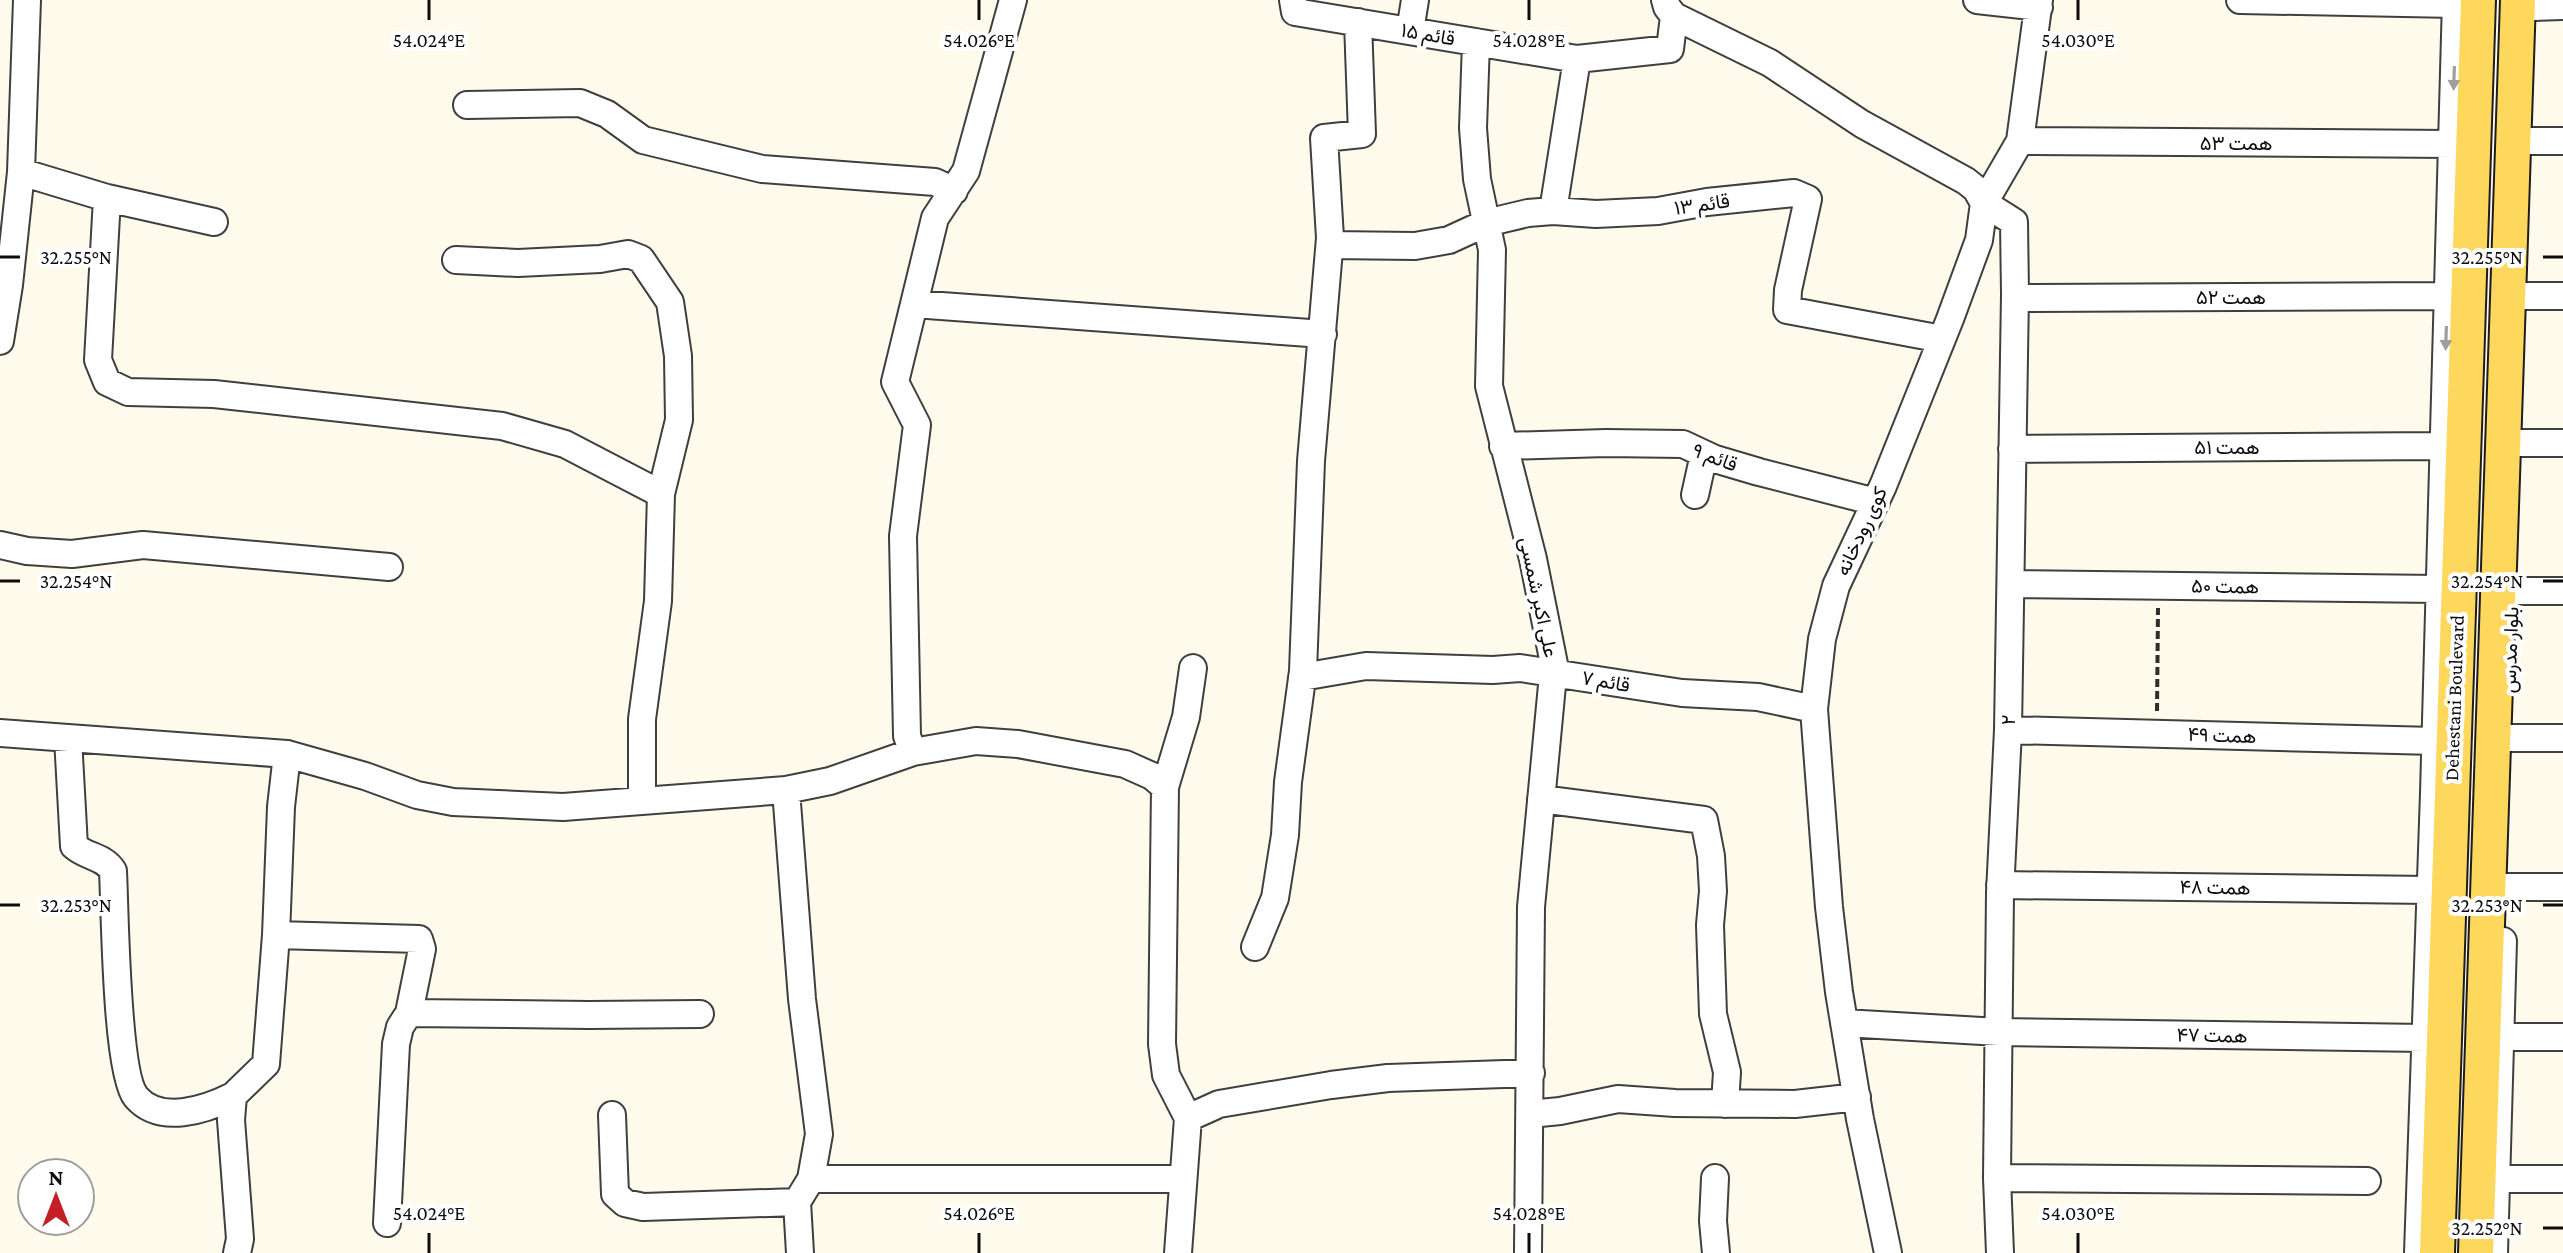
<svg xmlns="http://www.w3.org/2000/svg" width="2563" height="1253" font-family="'Crimson Pro',Vazirmatn,serif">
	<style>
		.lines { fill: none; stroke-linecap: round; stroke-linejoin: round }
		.minor-casing { stroke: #3f3f3f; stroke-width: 30 }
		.major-casing { stroke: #1d1d1d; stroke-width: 38 }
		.path { stroke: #2e2e2e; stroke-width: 4; stroke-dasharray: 8 4; stroke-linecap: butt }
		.minor { stroke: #fff; stroke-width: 26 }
		.major { stroke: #fed75d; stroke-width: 34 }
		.oneway { fill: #9e9e9e }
		.ticks { fill: none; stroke: #0c0c0c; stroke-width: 3 }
		.labels { text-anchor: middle; stroke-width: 8; stroke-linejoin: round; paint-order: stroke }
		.street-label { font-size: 20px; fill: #0c0c0c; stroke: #fff }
		.ticks-label { font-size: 20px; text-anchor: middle; fill: #0c0c0c; stroke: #fff; stroke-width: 8; stroke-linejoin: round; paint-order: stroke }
	</style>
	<rect width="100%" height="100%" fill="#fffbec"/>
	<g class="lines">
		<defs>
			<path id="minor" d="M1293,0L1295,12L1577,59L1670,49L1674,16
				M1665,0L1667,7L1674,16L1770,63L1862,124L1966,181L1976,189L1984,203L1979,240L1950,319L1883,486L1836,586L1822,639L1814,709L1829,907L1839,992L1860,1119L1888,1253
				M1977,0L2039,7
				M2240,0L2456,4
				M2534,7L2563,6
				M1410,31L1415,0
				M1476,42L1473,128L1477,179L1492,250L1489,386L1533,559L1554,664L1531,907L1528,1253
				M467,105L580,103L607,114L643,140L762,169L935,182L954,191
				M2020,141L2452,144
				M2528,141H2563
				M21,172L107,198L214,222
				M107,198L98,360L107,382L128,392L214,394L502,426L565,444L661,494
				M1553,211L1577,59
				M1330,245L1415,246L1449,240L1486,223L1528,213L1553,211L1596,214L1658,211L1707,202L1794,193L1808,199L1788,290L1787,310L1942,339
				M456,260L518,263L600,259L628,254L641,259L670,302L678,356L679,420L661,494L658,601L642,719V801
				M2523,296H2563
				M2015,298L2447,296
				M914,304L1323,334
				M0,341L9,285L21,172L27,0
				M2517,443H2563
				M1503,446L1606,443L1683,444L1715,459L1759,472L1876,502
				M2012,449L2442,446
				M1695,495L1704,454
				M0,545L27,551L72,554L143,545L389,567
				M2012,584L2439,589
				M2512,591H2563
				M1302,677L1366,666L1493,670L1520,668L1682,693L1758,697L1814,709
				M2008,730L2435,741
				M0,733L287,754L365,776L417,795L453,802L563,807L786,790L830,781L913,752L976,741L1018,744L1125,764L1152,776L1165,787
				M68,738L74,846C86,857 104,856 113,871C115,910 116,1073 136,1097C160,1125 205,1110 233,1096
				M2507,738H2563
				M913,752L907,736L903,536L917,425L895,382L935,218L966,171L1013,0
				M786,790L802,999L819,1134L811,1179L797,1202L800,1253
				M1541,799L1704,820L1711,856L1713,891L1710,925L1713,1014L1727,1072L1725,1104
				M2000,885L2430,890
				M2503,887H2563
				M276,935L419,939L422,949L409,1013L400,1027L396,1044L387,1223
				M1255,947L1275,898L1285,835L1288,782L1303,671L1311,461L1330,238L1324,138L1362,134L1358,22
				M409,1013L589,1015L700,1014
				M1844,1023L1999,1032L2425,1038
				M2502,1037H2563
				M1530,1114L1560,1111L1618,1099L1675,1103L1795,1104L1857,1097
				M612,1115L615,1194L625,1203L643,1207L797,1202
				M1188,1118L1166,1075L1162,1044L1165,787L1186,717L1193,668
				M1715,1178L1713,1221L1716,1253
				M1997,1178L2367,1181
				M811,1179H1183
				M2496,1179H2563
				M237,1253L240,1239L231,1120L233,1096L266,1064L276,935L281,807L287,754
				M1178,1253L1188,1118L1219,1104L1331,1085L1388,1078L1531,1073
				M2000,1253L1997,1178L2000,893L2008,730L2015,294L2014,222L1984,203L2020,141L2039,0
				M2418,1253L2434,793L2456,0
				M2494,1253L2503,941"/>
			<path id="major" d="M2437,1253L2478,0
				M2476,1253L2518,0"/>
		</defs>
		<use href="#minor" class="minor-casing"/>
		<use href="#major" class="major-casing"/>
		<path class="path" d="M2157,711L2158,608"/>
		<use href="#minor" class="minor"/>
		<use href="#major" class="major"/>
	</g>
	<defs><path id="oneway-solid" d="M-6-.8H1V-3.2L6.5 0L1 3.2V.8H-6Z" transform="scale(2)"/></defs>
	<g class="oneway">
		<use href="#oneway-solid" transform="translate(2454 78) rotate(92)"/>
		<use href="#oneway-solid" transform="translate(2446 338) rotate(92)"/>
	</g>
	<path class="ticks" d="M429,0V20M979,0V20M1529,0V20M2078,0V20M0,257H20M2543,257H2563M0,581H20M2543,581H2563M0,905H20M2543,905H2563M2543,1228H2563M429,1233V1253M979,1233V1253M1529,1233V1253M2078,1233V1253"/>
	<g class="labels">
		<g class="street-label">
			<text transform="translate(1428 34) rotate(10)" y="7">قائم ۱۵</text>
			<text x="2236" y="150">همت ۵۳</text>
			<text transform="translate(1702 204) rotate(-8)" y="7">قائم ۱۳</text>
			<text x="2231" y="304">همت ۵۲</text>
			<text x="2227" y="454">همت ۵۱</text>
			<text transform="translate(1715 457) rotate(21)" y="7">قائم ۹</text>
			<text transform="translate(1861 531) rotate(-65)" y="7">کوی رودخانه</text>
			<text transform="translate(2225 586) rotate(1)" y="7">همت ۵۰</text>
			<text transform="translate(1539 597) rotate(78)" y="7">علی اکبر شمسی</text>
			<text transform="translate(2510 650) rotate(-88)" y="7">بلوار مدرس</text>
			<text transform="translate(1606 681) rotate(10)" y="7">قائم ۷</text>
			<text transform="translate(2454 698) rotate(-88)" y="7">Dehestani Boulevard</text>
			<text transform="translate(2008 720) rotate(-88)" y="7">۲</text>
			<text transform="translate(2222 735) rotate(2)" y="7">همت ۴۹</text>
			<text transform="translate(2215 887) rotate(1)" y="7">همت ۴۸</text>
			<text transform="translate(2212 1035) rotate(1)" y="7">همت ۴۷</text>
		</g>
	</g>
	<g class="ticks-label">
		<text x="429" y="47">54.024°E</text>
		<text x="979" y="47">54.026°E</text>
		<text x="1529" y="47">54.028°E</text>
		<text x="2078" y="47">54.030°E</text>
		<text x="76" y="264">32.255°N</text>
		<text x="2487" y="264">32.255°N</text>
		<text x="76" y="588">32.254°N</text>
		<text x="2487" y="588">32.254°N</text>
		<text x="76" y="912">32.253°N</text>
		<text x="2487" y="912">32.253°N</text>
		<text x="429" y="1220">54.024°E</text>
		<text x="979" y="1220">54.026°E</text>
		<text x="1529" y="1220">54.028°E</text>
		<text x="2078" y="1220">54.030°E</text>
		<text x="2487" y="1235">32.252°N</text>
	</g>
	<g transform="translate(56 1197)"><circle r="38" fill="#ffffff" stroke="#9e9e9e" stroke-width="2"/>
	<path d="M0-6L14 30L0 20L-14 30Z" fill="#c21f26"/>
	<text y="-12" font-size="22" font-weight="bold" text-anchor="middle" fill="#0c0c0c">N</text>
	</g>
</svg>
